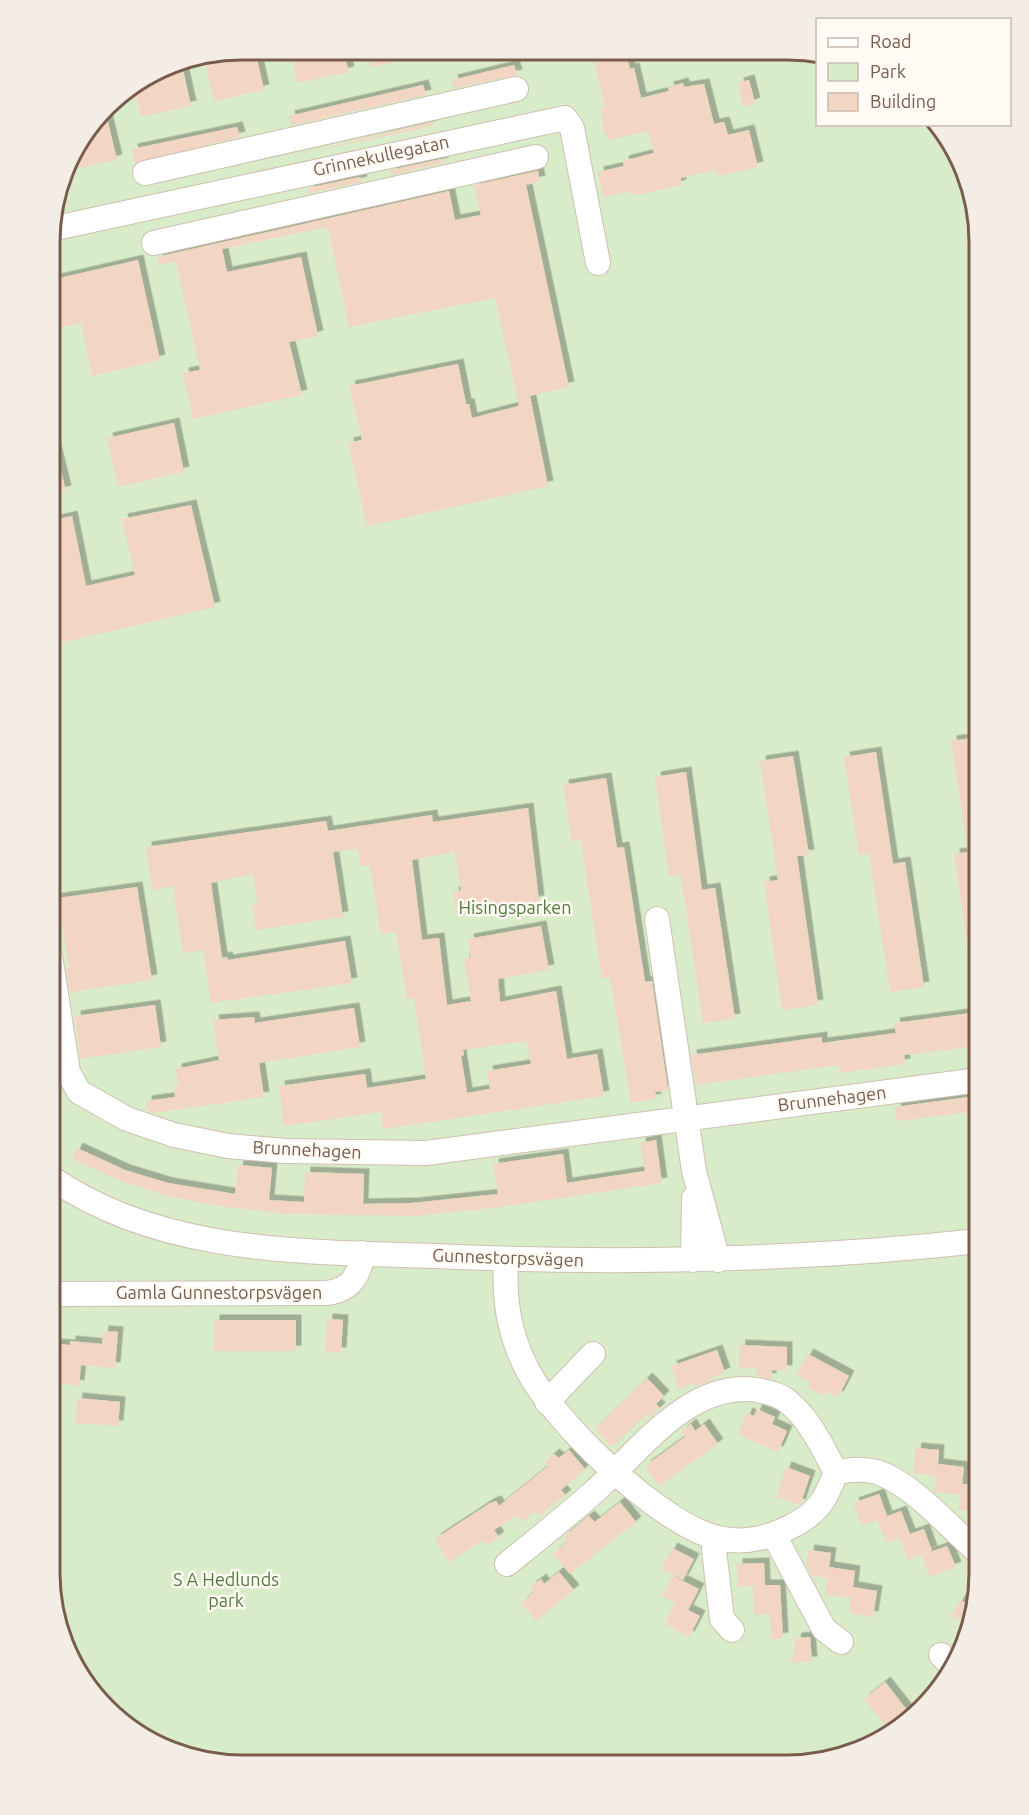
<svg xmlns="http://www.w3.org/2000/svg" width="1029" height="1815" font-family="Ubuntu,sans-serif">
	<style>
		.green { fill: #d8ecc9 }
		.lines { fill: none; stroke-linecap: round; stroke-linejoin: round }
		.stream { stroke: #a5d3da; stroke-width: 4.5 }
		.building { fill: #f3d5c3; fill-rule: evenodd; filter: url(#shadow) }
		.minor-casing { stroke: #d1beb0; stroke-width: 26 }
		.minor { stroke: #fff; stroke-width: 24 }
		.labels { text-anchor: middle; stroke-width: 5; stroke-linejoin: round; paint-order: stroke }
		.street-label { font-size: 18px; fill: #7a5c4d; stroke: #fffaf3 }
		.park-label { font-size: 18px; fill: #537a41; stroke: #fffaf3 }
		.rim { fill: none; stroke: #7a5c4d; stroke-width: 3 }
	</style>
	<defs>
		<filter id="shadow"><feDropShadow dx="5.5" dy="-5.5" stdDeviation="0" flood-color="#0004"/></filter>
	</defs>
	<rect width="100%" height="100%" fill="#fdf6ec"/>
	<path class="green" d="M242,50L817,53L818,124L932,125L969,180L979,242V1586L965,1646L940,1691L894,1733L849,1755L787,1765L216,1764L157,1746L115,1718L60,1635L50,1573L51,217L69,156L115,97L169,64Z"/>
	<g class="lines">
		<path class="stream" d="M974,258L972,266L979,283"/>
	</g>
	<path class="building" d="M241,50H255L264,90L214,101L204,57Z
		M290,50H343L349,72L297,83Z
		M368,50L422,51L423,56L371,67Z
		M613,52H626L630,69L634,68L641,98L669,91L668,87L683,83L684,87L704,84L714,124L724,122L728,135L749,130L758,167L718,176L716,170L681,178V185L631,196L630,191L603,197L598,172L624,166L623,161L654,153L648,131L609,140L604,131L601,109L605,108L593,57Z
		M181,61L191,106L141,117L134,86L169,64Z
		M514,65L517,75L454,88L452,80Z
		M749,80L755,103L743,107L738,83Z
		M423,85L426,95L291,125L289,116Z
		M105,110L117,160L65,171L69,156Z
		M433,122L434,125L420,129L301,154Z
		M237,127L240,137L135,163L132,149Z
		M442,159L443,163L391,175L390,170Z
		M538,171L540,181L526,185L569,387L530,396L548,486L367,526L348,443L362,440L349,386L458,364L466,404H469L472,418L519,406L495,298L349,327L328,227L222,249L227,272L301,257L318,336L289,342L302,395L193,419L183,373L200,370L176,261L159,265L157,257L449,191L455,220L481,215L474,185Z
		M360,177L362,182L309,193L308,188Z
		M138,260L160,360L92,376L81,323L51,329V280Z
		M174,423L184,472L118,487L107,438Z
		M55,446L66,491L51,494V447Z
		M191,505L215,607L51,645V521L72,516L86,586L135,575L122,519Z
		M979,737V977L972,978L954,854L968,852L951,741Z
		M876,752L893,864L905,862L924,987L890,992L869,853L859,855L844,757Z
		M793,756L809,855L797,856L818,1005L782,1010L764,882L778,880L760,761Z
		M686,772L702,890L715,888L735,1019L703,1023L681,875L669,876L655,777Z
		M606,778L617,848L624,847L645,982L652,981L668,1090L655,1092L656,1099L631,1103L610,977L602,979L581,840L572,842L563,785Z
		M528,808L539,901L457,914L453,892L461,891L455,852L412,860L422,940L439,938L447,1005L471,1001L464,959L471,958L468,939L541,926L549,970L498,979L500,1002L556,991L567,1059L597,1054L604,1096L383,1129L381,1112L284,1126L279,1086L365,1074L367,1088L426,1079L414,998L407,999L396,932L381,934L370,865L361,867L358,849L333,852L343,917L256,930L252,906L258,905L253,874L211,883L222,958L227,957L228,960L345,941L352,983L211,1003L203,950L183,953L173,886L152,890L146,847L326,821L328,831L432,815L433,822ZM527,1041L531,1064L487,1071L490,1089L467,1093L461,1056L464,1055L463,1050Z
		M137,887L152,980L70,992L66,968H69L62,922L55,923L51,899Z
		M155,1005L161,1047L80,1059L75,1016Z
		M354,1008L360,1047L259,1063L264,1097L153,1113L147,1111L146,1101L175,1097L174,1085H178L176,1069L219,1060L213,1020L254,1017L255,1023Z
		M979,1012V1046L904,1055L905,1064L840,1073L839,1065L696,1085L691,1055L822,1037V1043L896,1033L894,1023Z
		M976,1096L978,1111L897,1121L895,1107Z
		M656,1140L662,1183L501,1207L415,1216L288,1214L218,1206L167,1196L124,1182L72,1159L77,1148L125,1170L168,1183L235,1194L238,1165L272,1168L269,1200L304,1202L305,1172L364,1174L363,1204L412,1203L498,1194L493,1164L563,1154L567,1183L645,1171L640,1143Z
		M327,1319L343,1320L341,1353L325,1352Z
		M214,1320H296V1351H214Z
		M103,1331L118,1332L115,1368L81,1365L79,1386L58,1383L60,1362L50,1361V1344L70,1345V1341L102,1344Z
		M740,1345L787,1347V1371L772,1370L771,1379L757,1376V1369L739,1368Z
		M717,1350L725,1373L708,1379L709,1381L696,1387L695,1383L679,1389L671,1366Z
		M808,1354L849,1376L838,1397L826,1391L824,1396L808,1388L811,1383L796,1375Z
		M647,1378L664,1396L656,1404L660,1408L649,1418L646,1414L612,1447L595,1429Z
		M77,1398L120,1402L118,1426L75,1423Z
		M757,1409L775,1417L772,1424L787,1431L778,1452L738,1434L747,1413L754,1416Z
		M691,1424L695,1431L704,1424L718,1444L659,1486L645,1466L685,1437L681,1432Z
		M916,1448L939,1450L938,1464L964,1467L961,1495L934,1492L937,1470L936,1476L913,1473Z
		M569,1450L585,1469L561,1490L566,1495L539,1516L535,1511L522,1522L517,1515L494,1530L499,1537L487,1545L483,1540L449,1562L435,1539L490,1503L496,1501L499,1506L548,1466L545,1462L554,1454L559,1458Z
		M786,1467L810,1476L800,1505L776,1497Z
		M962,1484L979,1485V1512L959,1510Z
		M879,1494L887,1516L862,1526L853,1503Z
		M620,1502L636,1522L570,1574L553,1554L568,1541L564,1537L589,1516L595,1522Z
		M901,1511L910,1534L924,1529L932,1551L908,1560L900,1538L886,1543L877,1520Z
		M947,1546L956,1567L930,1577L922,1555Z
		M672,1548L694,1559L683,1580L661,1569Z
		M809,1550L831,1553L829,1567L855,1571L853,1587L877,1591L873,1617L849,1613L851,1598L825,1595L828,1575V1578L812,1576L806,1565Z
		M764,1563L765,1585H780L783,1638L771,1639L770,1614L754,1615L753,1586L738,1587L737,1564Z
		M559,1572L574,1590L536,1621L521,1603L534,1592L530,1587L541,1579L544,1584Z
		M673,1576L699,1589L688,1610L700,1616L689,1637L665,1624L675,1603L662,1596Z
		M960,1600L974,1607L970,1625L951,1616Z
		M810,1637L812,1662L792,1663L796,1638Z
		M885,1682L907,1710L886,1726L864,1699Z"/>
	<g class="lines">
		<defs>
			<path id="minor" d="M145,173L516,89
				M51,229L565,118L572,128L598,263
				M154,243L536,157
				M657,919L694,1171L718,1260
				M50,955L68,1072L79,1092L127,1119L174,1135L228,1146L285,1151L426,1153L979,1080
				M50,1177C167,1259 321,1251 458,1257C634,1264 804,1260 979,1241
				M506,1260C504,1298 508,1330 525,1365C550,1419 660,1525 718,1538C742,1544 765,1539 788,1528C817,1514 825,1502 836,1472C822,1447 810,1419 787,1401C779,1394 766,1392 757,1390C690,1380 639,1451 595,1491C567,1516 537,1540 507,1564
				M693,1260L694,1198
				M50,1294L327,1293C351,1290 359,1276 363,1253
				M547,1402L593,1354
				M836,1472C850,1470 863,1468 877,1472C913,1484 950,1528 979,1553
				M774,1535L824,1629L841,1642
				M716,1538L714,1550L722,1619L732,1630
				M941,1655L953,1667"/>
		</defs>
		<use href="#minor" class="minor-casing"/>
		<use href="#minor" class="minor"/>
	</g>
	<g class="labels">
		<g class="street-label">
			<text transform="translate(381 156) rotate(-12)" y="6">Grinnekullegatan</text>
			<text transform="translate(832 1099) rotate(-7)" y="6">Brunnehagen</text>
			<text transform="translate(307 1150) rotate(3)" y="6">Brunnehagen</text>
			<text transform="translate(508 1258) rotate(2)" y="6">Gunnestorpsvägen</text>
			<text x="219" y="1299">Gamla Gunnestorpsvägen</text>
		</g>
		<g class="park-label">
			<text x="515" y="914">Hisingsparken</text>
			<text x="226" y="1586">S A Hedlunds<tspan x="226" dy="21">park</tspan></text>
		</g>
	</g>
	<path d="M0 0H1029V1815H0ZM242 60H787A182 182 0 0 1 969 242V1573A182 182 0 0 1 787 1755H242A182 182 0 0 1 60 1573V242A182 182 0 0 1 242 60Z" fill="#f4ede6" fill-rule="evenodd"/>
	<path class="rim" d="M242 60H787A182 182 0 0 1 969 242V1573A182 182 0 0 1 787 1755H242A182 182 0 0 1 60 1573V242A182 182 0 0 1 242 60Z"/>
	<rect x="816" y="18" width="195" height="108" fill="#fffaf3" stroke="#cabbb1" stroke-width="1.5"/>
	<rect x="828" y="38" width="30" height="9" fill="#ffffff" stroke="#cabbb1" stroke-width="1.5"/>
	<text x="870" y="48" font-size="18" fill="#7a5c4d">Road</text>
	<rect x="828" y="63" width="30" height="18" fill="#d8ecc9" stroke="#cabbb1" stroke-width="1.5"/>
	<text x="870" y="78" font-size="18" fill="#7a5c4d">Park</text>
	<rect x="828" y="93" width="30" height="18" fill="#f3d5c3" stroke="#cabbb1" stroke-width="1.5"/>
	<text x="870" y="108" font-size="18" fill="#7a5c4d">Building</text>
</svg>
